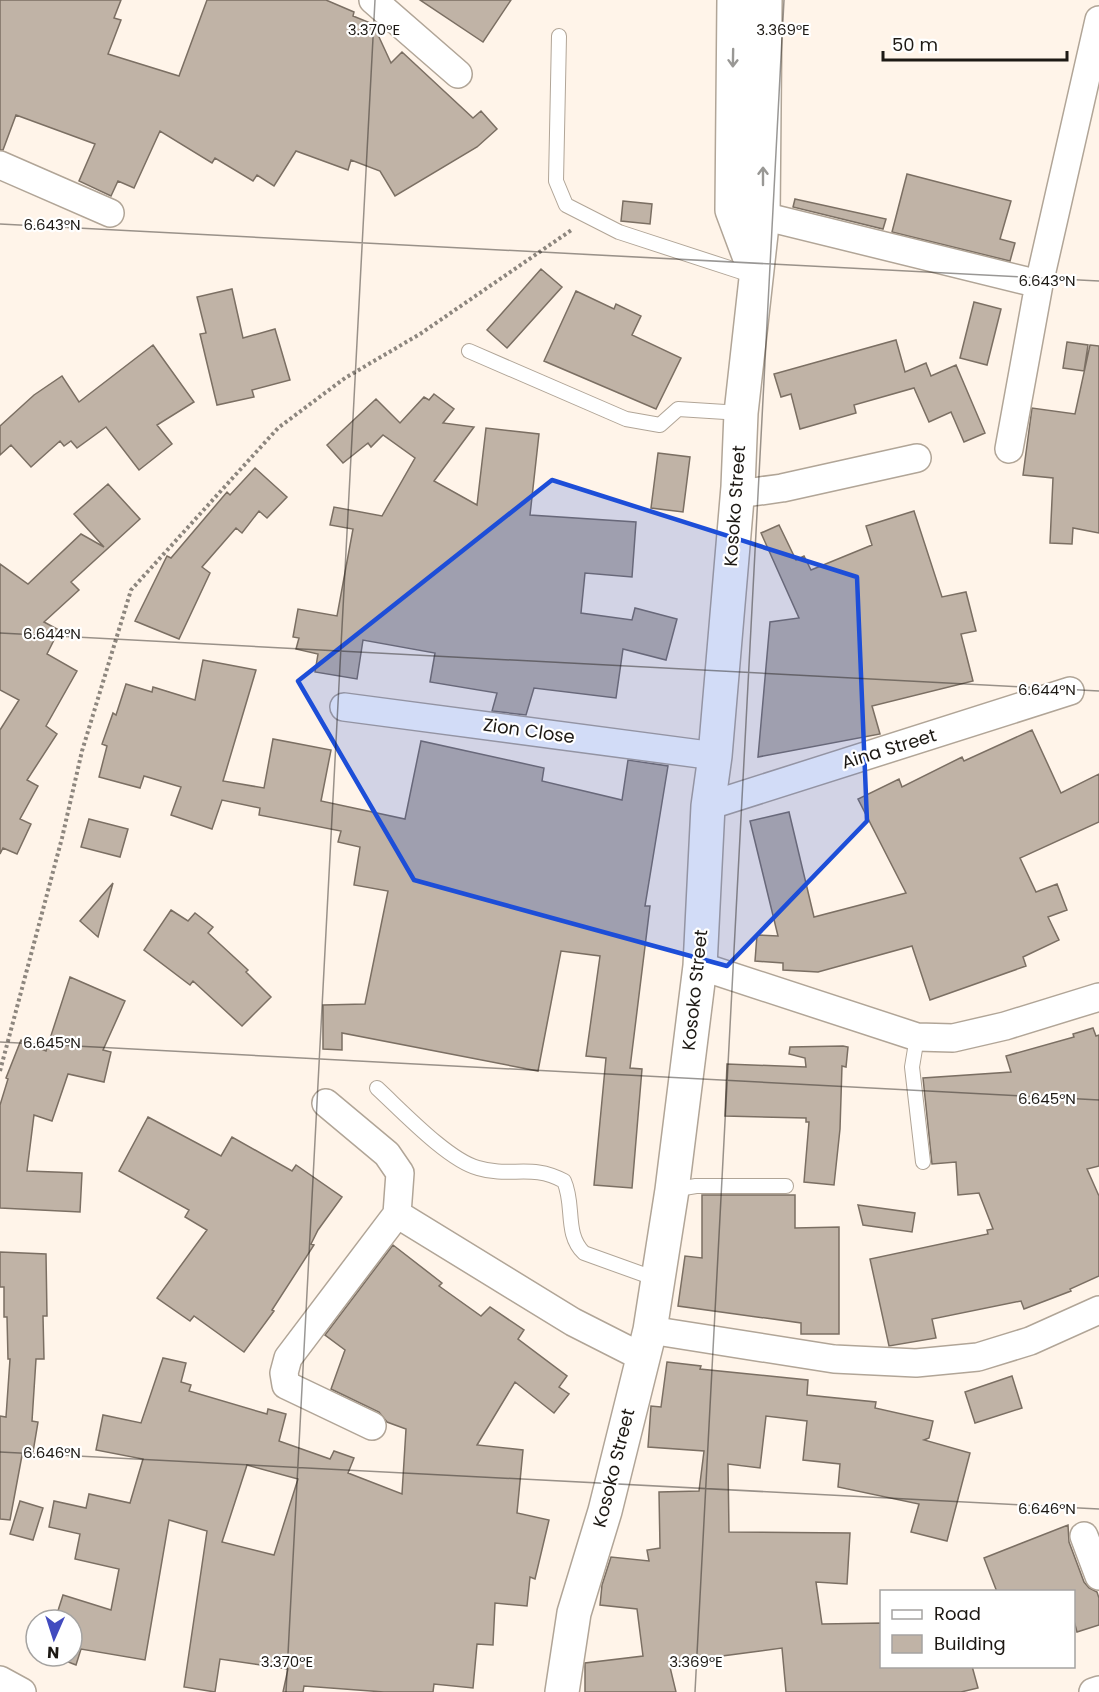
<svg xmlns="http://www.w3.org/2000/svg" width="1099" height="1692" font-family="Poppins,sans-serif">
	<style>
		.building { fill: #c0b3a6; stroke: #7b6f63; stroke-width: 1.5; fill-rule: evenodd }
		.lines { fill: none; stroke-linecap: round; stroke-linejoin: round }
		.lane-casing { stroke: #b1a597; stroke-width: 16 }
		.street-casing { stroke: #b1a597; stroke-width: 30 }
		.secondary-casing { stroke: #b1a597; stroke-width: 36 }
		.path { stroke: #8d867e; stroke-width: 4; stroke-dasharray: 3 3; stroke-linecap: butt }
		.lane { stroke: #fff; stroke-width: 14 }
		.street { stroke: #fff; stroke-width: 27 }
		.secondary { stroke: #fff; stroke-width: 33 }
		.oneway { stroke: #999895 }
		.marked { fill: #1d4ed8; fill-opacity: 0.2; stroke: #1d4ed8; stroke-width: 4.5; stroke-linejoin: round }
		.ticks { fill: none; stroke: #1d1914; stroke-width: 1.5; stroke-opacity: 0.45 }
		.labels { text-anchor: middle; stroke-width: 4.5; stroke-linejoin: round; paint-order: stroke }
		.street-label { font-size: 18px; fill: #1d1914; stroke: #fff }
		.ticks-label { font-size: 15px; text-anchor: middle; fill: #1d1914; stroke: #fff; stroke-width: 4.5; stroke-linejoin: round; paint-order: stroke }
	</style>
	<rect width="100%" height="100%" fill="#fff4e9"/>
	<path class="building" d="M0,0H121L114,18L121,20L108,54L179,76L207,0H326L354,12L353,16L373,24L391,63L402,52L473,118L481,111L497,129L477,147L395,196L380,171L351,160L348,170L296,151L274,186L257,175L253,181L215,158L212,163L160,131L134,188L118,181L111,196L79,181L95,144L16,115L3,150H0Z
		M420,0H511L483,42Z
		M907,174L1011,201L1000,239L1015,243L1010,261L892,232Z
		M795,199L886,219L883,229L793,207Z
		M623,201L652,204L650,224L621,221Z
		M541,269L562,287L507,348L487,330Z
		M232,289L243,338L275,329L290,380L252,390L254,397L217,405L200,334L206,333L197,297Z
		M576,291L614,309L616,304L641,316L632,335L681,358L656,409L544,361Z
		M974,302L1001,309L987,365L960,358Z
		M896,340L905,372L926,363L931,376L956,365L985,433L964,442L951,412L929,422L914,388L854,405L856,413L800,429L791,394L781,397L774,374Z
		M1067,342L1088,345L1084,371L1063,368Z
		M153,345L194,402L157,425L172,444L139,470L106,427L77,448L71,441L64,446L60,441L31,467L11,445L0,455V426L34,395L62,376L79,402Z
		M1090,345L1099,346V533L1073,528L1072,544L1050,543L1053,478L1023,475L1032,408L1075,414Z
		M434,394L454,409L443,423L474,427L434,481L477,505L486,428L539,434L530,515L636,522L632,577L585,573L581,613L632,620L635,608L677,619L666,660L623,649L616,698L534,688L526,715L492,711L497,693L430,682L435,653L363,640L357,679L315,672L318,654L296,649L299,638L293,637L298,609L337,616L353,529L330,525L334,507L382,516L415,458L383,435L371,447L368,443L343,463L327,445L376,399L400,423L424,397L429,400Z
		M658,453L690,457L683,512L651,508Z
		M255,468L287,497L267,518L259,511L242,533L236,528L202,567L210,573L179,639L135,621L167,556L171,558L227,492L230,495Z
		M108,484L140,519L71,582L79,590L44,622L59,630L47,654L77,671L46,726L57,734L27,780L38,786L20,819L31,824L17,854L3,848L0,854V730L19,700L0,690V564L28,584L81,534L104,547L74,514Z
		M914,511L942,597L966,592L976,631L961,634L973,681L872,706L880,734L758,757L770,622L799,618L761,533L779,525L796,560L804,556L811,570L872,545L866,526Z
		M203,660L256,670L223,781L264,788L273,739L331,750L321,801L405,819L421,741L544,768L542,781L622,800L628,760L668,766L645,906H650L630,1068L642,1069L632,1188L594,1185L606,1058L586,1056L600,956L561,951L538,1071L342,1033V1050L323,1049V1005L365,1004L388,891L354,885L360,847L338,842L341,831L259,815L260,808L222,800L212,829L171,815L181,787L144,776L140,788L99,777L107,746L102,744L113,713L116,715L126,684L152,692L153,687L195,700Z
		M1032,730L1061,793L1099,774V822L1020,858L1036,892L1057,884L1067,910L1048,917L1059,940L1023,957L1026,966L930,1000L912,946L818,972L783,970V963L755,961L757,935L778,936L750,821L789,812L814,917L906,893L858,799L899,779L902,787L962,757L964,761Z
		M89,819L128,829L120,857L81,847Z
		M113,883L98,937L80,921Z
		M171,910L188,921L195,913L213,927L208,933L248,970L246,972L271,997L242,1026L193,981L190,985L144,950Z
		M70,977L125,1001L103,1050L111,1052L104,1082L68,1074L52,1121L34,1115L27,1171L82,1173L80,1212L0,1208V1105L8,1079L6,1078L21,1040L46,1051Z
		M1093,1028L1096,1036L1099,1035V1166L1087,1169L1099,1196V1276L1070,1289L1071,1291L1024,1309L1021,1301L932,1319L936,1338L889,1346L870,1259L988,1234L987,1230L993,1229L979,1193L958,1195L956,1162L932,1164L923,1078L1011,1072L1006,1056L1074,1037L1073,1034Z
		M843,1046L848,1047L846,1067L842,1066L840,1129L834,1185L804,1182L809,1122H806V1118L725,1116L727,1064L806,1067L805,1058L789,1054L790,1047Z
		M148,1117L221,1156L232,1137L292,1171L296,1165L342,1197L318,1230L311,1244L314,1245L272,1310L274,1311L244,1352L194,1316L190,1321L157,1298L207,1230L185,1217L189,1210L119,1171Z
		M702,1195H795V1228L839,1227V1334H801V1323L678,1306L685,1256L702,1258Z
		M858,1205L915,1213L912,1232L863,1225Z
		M393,1245L442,1283L439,1286L481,1316L490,1307L524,1330L518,1339L567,1376L559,1387L569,1394L554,1413L515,1382L477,1445L523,1450L517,1513L549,1520L535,1579L530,1577L527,1606L495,1603L493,1645L477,1644L473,1688L434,1684L433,1692H384L304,1686L303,1692H283L288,1669L220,1659L215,1692L184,1687L207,1531L169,1520L145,1660L81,1649L76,1665L53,1656H72V1620H55L63,1595L111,1610L119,1569L75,1559L80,1534L49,1527L54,1501L86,1508L89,1494L130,1503L143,1459L96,1450L103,1415L141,1423L163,1358L186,1363L181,1382L191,1385L189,1391L267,1414L268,1409L286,1414L279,1441L330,1459L334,1451L354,1458L348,1473L402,1494L406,1429L387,1422L379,1412L331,1389L345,1350L325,1335ZM247,1465L298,1479L274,1555L222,1542Z
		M0,1252L46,1254L47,1316H43L44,1359H36L32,1421L38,1422L33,1452L23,1450L10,1520L0,1519V1416L6,1417L10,1359H8L7,1317H4V1287H0Z
		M667,1362L701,1366L700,1369L808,1380L807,1395L876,1402L875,1408L933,1421L929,1438L924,1440L970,1453L947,1541L911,1532L919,1504L838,1487L840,1464L803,1460L807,1421L766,1416L760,1468L728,1464L729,1532L850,1533L847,1584L816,1582L822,1624L882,1623V1666H972L978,1688L961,1692H786L782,1648L669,1663L676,1692H585V1663L643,1656L637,1609L600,1605L602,1585L611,1557L649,1561L647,1550L660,1548L659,1492L699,1491L704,1451L648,1447L651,1406L661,1407Z
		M1012,1376L1022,1408L975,1423L965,1392Z
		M20,1501L43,1508L33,1540L10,1534Z
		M1068,1525L1069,1542L1084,1582L1089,1588L1097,1592L1099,1598V1625L1077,1632L1074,1621V1592H997L984,1558Z"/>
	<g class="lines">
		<defs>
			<path id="lane" d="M559,36L556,181L566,205L619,232L754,276
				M469,351L626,419L660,425L678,409L741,413
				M917,1037L912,1067L923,1162
				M377,1088C402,1111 448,1160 478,1168C511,1178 531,1163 564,1181C575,1205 564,1234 584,1253L659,1280
				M672,1190L696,1186H786"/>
			<path id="street" d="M373,0L458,74
				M0,165L110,213
				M763,216L1039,284
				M1009,449L1039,284L1099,20
				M738,487L753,492L782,488L917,458
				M344,707L715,756
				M708,806L1070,691
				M700,966L917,1037L953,1038L1005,1026L1099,997
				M326,1103L387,1154L400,1173L397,1214L288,1358L284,1373L286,1385L372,1426
				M397,1214L573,1322L642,1357
				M650,1330L834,1359L916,1363L978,1357L1030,1341L1099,1310
				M1084,1536L1099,1576
				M0,1680L22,1692
				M1093,1692L1099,1690"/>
			<path id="secondary" d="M734,0L732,210L754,269
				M562,1692L574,1613L605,1511L650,1330L672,1190L700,966L708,806L715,756L738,487L741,413L763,216L765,0"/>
		</defs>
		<use href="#lane" class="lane-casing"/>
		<use href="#street" class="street-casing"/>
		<use href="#secondary" class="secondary-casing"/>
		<path class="path" d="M0,1071L62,838L82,751L131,590L278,428L345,378L420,334L573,229"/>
		<use href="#lane" class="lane"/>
		<use href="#street" class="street"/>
		<use href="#secondary" class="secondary"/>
	</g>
	<defs><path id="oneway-shaft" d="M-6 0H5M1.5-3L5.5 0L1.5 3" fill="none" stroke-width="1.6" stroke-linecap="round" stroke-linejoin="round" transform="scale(1.5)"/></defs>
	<g class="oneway">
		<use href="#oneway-shaft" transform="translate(733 58) rotate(91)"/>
		<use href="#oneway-shaft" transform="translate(763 176) rotate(-90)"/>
	</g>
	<path class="marked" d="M552,480L857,577L867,821L727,966L414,880L298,681Z"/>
	<path class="ticks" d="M0,224L1099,281M0,633L1099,691M0,1042L1099,1100M0,1452L1099,1509M286,1692L375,0M695,1692L784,0"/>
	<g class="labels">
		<g class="street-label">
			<text transform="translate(735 506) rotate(-86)" y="6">Kosoko Street</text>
			<text transform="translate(529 731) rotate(8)" y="6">Zion Close</text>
			<text transform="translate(889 749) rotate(-17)" y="6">Aina Street</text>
			<text transform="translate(695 990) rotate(-84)" y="6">Kosoko Street</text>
			<text transform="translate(614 1468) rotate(-76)" y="6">Kosoko Street</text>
		</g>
	</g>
	<g class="ticks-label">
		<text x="374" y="35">3.370°E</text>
		<text x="783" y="35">3.369°E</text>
		<text x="52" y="230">6.643°N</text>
		<text x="1047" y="286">6.643°N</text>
		<text x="52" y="639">6.644°N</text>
		<text x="1047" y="695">6.644°N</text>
		<text x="52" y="1048">6.645°N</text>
		<text x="1047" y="1104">6.645°N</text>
		<text x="52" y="1458">6.646°N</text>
		<text x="1047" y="1514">6.646°N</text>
		<text x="287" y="1667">3.370°E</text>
		<text x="696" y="1667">3.369°E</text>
	</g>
	<rect x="880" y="1590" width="195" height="78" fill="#ffffff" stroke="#a5a3a1" stroke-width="1.5"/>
	<rect x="892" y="1610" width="30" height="9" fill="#ffffff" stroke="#a5a3a1" stroke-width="1.5"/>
	<text x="934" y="1620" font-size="18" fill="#1d1914">Road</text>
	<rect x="892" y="1635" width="30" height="18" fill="#c0b3a6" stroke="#a5a3a1" stroke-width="1.5"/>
	<text x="934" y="1650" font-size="18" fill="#1d1914">Building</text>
	<g transform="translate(54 1638) rotate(183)"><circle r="28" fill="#ffffff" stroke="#a5a3a1" stroke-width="1.5"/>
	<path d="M0-4.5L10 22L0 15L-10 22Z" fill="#424bbf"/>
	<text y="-9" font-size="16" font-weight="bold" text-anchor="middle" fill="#1d1914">N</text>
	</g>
	<path d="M883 51v9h184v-9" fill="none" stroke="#1d1914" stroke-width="3"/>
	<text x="892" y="51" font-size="18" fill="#1d1914" stroke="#ffffff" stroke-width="4.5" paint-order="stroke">50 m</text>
</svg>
